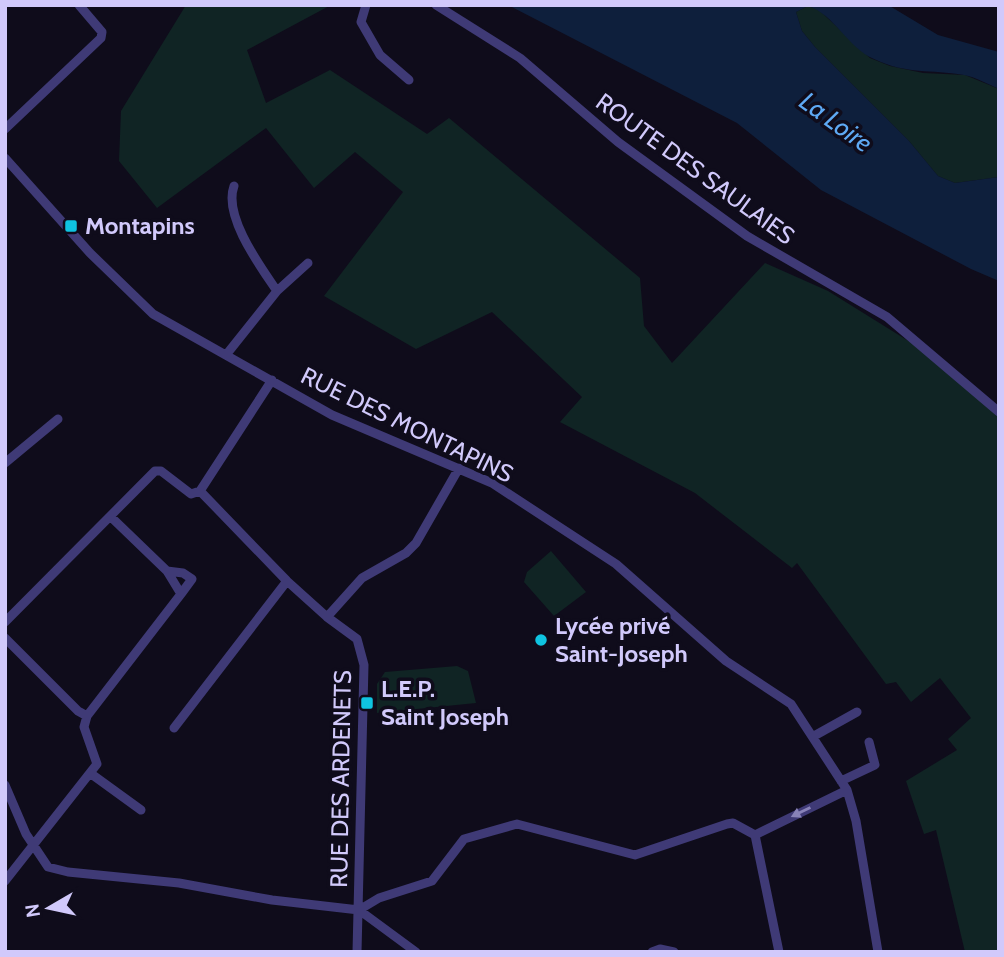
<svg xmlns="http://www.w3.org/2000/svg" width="1004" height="957" font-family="Cabin,sans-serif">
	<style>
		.green { fill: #102424 }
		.water { fill: #0e1f3c }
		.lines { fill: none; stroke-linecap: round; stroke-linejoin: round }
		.minor { stroke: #3f3a76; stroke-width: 9 }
		.oneway { fill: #8882b8 }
		.poi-dot { fill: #0fc4e1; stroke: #0f0c1b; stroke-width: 2.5 }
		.labels { text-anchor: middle; stroke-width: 7; stroke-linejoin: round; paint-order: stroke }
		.street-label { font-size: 24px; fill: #d1c9fb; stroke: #0f0c1b }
		.poi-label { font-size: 24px; font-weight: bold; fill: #d1c9fb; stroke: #0f0c1b; text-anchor: start }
		.water-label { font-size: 26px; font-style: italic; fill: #5ea9f4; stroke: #0f0c1b }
	</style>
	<rect width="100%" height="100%" fill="#0f0c1b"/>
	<path class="green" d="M186,5H331L247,50L266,103L330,70L427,134L449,118L640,278L644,326L672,363L765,263L828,291L918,347L999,417V952H965L936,830L924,834L906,781L957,750L948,739L971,718L940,678L911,702L896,682L886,684L797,563L792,568L695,493L560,422L582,397L492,312L416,349L324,296L403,192L355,152L314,188L266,128L157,208L119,161L121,111Z
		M808,6L818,9L870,58L890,66L923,73L965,75L999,89V177L955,183L938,176L909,141L815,47L802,31L796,12Z
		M551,551L586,592L554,616L524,582L527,572Z
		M457,666L468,671L476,703L377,713V684L385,672Z"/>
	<path class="water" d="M508,5H888L938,35L999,52V89C988,84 975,77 964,75C930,69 908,75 874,59C848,48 834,14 808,6L796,12L802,31L815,47L909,141L938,176L955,183L999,177V281L971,269L821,190L737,123Z"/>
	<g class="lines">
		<path class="minor" d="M366,5L361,22L380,55L409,80
			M436,5L520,58L618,142L747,236L887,317L999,412
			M5,129L101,38L102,32L79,5
			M5,158L90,253L153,314L332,415L492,483L616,564L726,661L791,704L847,790L856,821L878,952
			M234,186C223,216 260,266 277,291
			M226,355L277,291L308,263
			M272,380L200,491L287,581L327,617
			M5,463L58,419
			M167,571L183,573L192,579L181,594
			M5,622L155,471H161L191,494L200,491
			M5,638L78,711L87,716L181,594L167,571L111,517
			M174,728L287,581
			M814,736L857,712
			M90,773L141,810
			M841,781L875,765L869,742
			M5,785L26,834L48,867L68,872L179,883L272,900L359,910L416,952
			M755,835L779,952
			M755,835L847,790
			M5,881L97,764L84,727L87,716
			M359,910L379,898L432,881L464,839L517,824L635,855L727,824L733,823L755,835
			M357,952L364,665L357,639L327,617L362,578L406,553L416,543L459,468
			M652,952L660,949L674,952"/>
	</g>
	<defs><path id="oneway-solid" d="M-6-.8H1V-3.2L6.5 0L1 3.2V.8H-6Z" transform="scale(1.75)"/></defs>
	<use class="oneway" href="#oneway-solid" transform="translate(801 812) rotate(154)"/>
	<g class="poi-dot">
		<rect x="64" y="219" width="14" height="14" rx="3.5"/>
		<circle cx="541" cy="640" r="7"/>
		<rect x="360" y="696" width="14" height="14" rx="3.5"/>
	</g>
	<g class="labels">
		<g class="street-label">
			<text transform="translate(695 169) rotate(36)" y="8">ROUTE DES SAULAIES</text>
			<text transform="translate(407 425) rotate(26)" y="8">RUE DES MONTAPINS</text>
			<text transform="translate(341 779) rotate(-89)" y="8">RUE DES ARDENETS</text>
		</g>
		<g class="poi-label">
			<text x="85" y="234">Montapins</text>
			<text x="555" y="634">Lycée privé<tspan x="555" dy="28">Saint-Joseph</tspan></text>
			<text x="381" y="697">L.E.P.<tspan x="381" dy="28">Saint Joseph</tspan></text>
		</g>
		<g class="water-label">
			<text transform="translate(836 122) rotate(36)" y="9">La Loire</text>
		</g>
	</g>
	<rect width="1004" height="957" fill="none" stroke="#d1c9fb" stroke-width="14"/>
	<g transform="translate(49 908) rotate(261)" stroke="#0f0c1b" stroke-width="5" paint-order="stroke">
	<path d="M0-5L12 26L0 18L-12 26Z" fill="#d1c9fb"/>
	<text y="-10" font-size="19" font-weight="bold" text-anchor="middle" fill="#d1c9fb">N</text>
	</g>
</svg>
